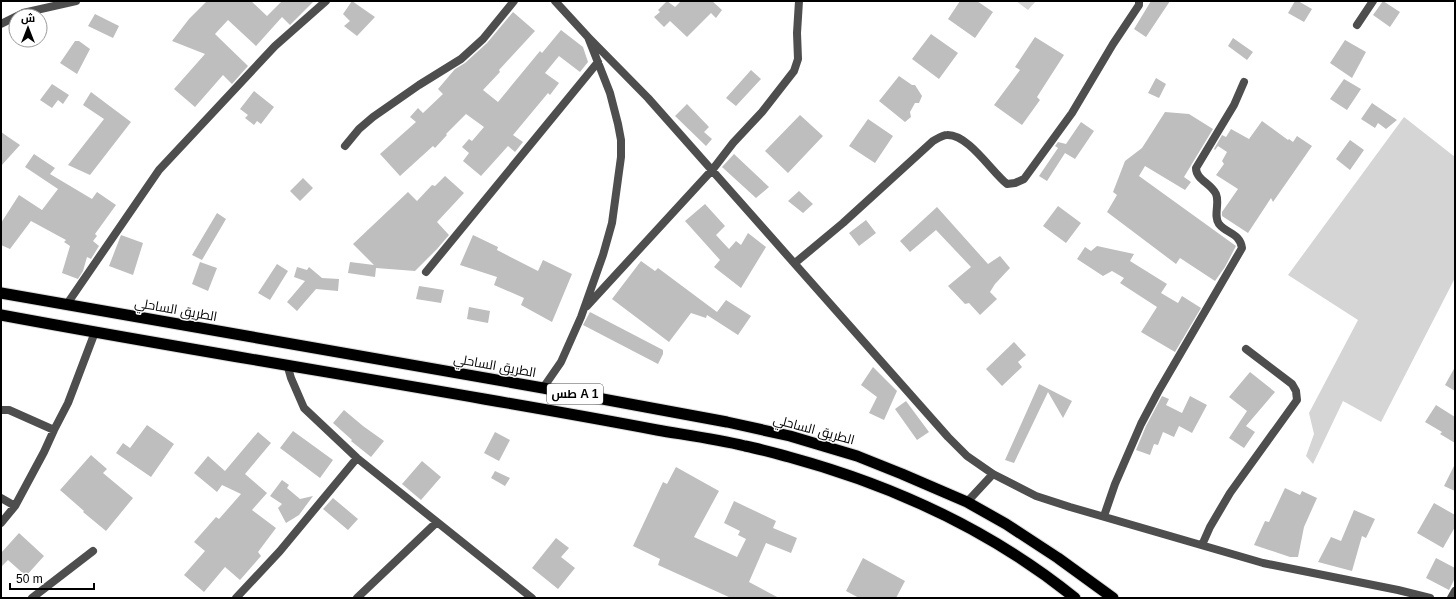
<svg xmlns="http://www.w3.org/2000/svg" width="1456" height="599" font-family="Helvetica,Cairo,sans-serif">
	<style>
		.green { fill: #d5d5d5 }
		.building { fill: #bebebe }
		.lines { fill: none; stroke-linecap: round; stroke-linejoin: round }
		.trunk-casing { stroke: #dbdbdb; stroke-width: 13 }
		.minor { stroke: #4e4e4e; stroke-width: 8 }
		.trunk { stroke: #000; stroke-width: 11 }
		.labels { text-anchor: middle; stroke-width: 3; stroke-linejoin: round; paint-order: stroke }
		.shield { fill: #fff; stroke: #4c4c4c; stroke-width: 1 }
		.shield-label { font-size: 12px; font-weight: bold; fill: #000 }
		.street-label { font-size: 13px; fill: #000; stroke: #fff }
	</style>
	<rect width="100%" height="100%" fill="#fff"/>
	<path class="green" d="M1016,1H1036L1028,10Z
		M1404,117L1455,157V278L1381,422L1343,401L1313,464L1306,456L1314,434L1309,413L1358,320L1288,275Z"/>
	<path class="building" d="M207,1H251L267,16L282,1H314L290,25L282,17L256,46L228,20L215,34L248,66L232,84L223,75L195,107L174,89L205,54L172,41L189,19Z
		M352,1L375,17L357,36L344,26L350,21L343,14Z
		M667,1L675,7L681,1H712L722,10L716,18L711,13L687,37L670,21L664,27L654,17L660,12L658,10Z
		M960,1H977L993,12L975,38L948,19Z
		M1151,1H1170L1146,37L1134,29Z
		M1295,1H1298L1312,9L1304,22L1288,13Z
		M1383,1L1400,12L1390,27L1373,15Z
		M513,12L535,31L499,70L500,72L483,90L498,102L540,51L542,53L561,30L583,47L588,62L580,72L559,56L545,73L559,83L550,95L548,93L513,135L523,142L515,152L508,146L481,176L463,161L469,153L462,147L469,139L472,141L484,127L466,114L446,134L447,135L435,148L433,146L400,176L380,154L416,122L410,117L418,108L423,113L443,94L438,89L455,69L465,63L487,43Z
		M95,14L119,26L113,38L88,26Z
		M931,34L958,53L939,79L912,59Z
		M1035,37L1064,55L1037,97L1040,100L1022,125L994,105L1020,70L1015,67Z
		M1233,38L1253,52L1247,60L1228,46Z
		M1345,40L1366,52L1352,78L1330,63Z
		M75,41H79L90,49L77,74L60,63Z
		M751,70L761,79L736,106L726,98Z
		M899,76L912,85H915L922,96L919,103H915L910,112L911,117L905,122L879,101Z
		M1156,78L1166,84L1159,98L1148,93Z
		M1344,79L1361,89L1347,110L1330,99Z
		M52,84L69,95L63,104L58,100L52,108L40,100Z
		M254,91L274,107L261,124L257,121L254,125L245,118L248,115L240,109Z
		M91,92L131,122L90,175L68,165L104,119L83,105Z
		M1372,103L1397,120L1386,129L1378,123L1375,128L1361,119Z
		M687,104L709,127L704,132L712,139L706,146L675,116Z
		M1165,112L1189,114L1213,129L1184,177L1191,182L1185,190L1145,166L1139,176L1236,246L1225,267L1215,281L1180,258L1176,264L1107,212L1117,195L1113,192L1125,161L1142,148Z
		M800,115L823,136L788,173L765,151Z
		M868,119L893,136L875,163L849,146Z
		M1262,121L1288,140L1289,139L1293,142L1297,136L1312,146L1273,202L1271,198L1248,233L1222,216V212L1238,189L1216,175L1224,164L1222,161L1227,152L1218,146L1215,150L1214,149L1222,135L1226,137L1231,129L1249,139Z
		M1081,122L1094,131L1075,159L1065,153L1047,181L1039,176L1058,148L1055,146L1058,142L1066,144Z
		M1,132L20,145L1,166Z
		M1350,140L1364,150L1350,170L1336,159Z
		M34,154L55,168L50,174L92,199L97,192L116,205L95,234L97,236L93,241L99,246L91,259L87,257L83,271L78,279L62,273L70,246L64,242L66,240L31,221L10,249L1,245V223L19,195L42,210L58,189L25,167Z
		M734,154L769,187L756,198L722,167Z
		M445,176L464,193L437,222L449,235L437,249L415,271L376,268L375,277L348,273L350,262L374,265L353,244L408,192L417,201L432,185L435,186Z
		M303,178L313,188L300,201L290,191Z
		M799,191L813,204L803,213L788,201Z
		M705,204L725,226L716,235L729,249L736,241L741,245L748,233L766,247L741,288L714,267L720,260L685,221Z
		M1058,206L1081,223L1066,243L1043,226Z
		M937,207L988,264L1000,256L1010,268L995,284L990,292L997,299L980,315L969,303L965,304L948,286L971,267L936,230L910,252L900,241Z
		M217,213L226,219L202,260L192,255Z
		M866,220L876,233L859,246L849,233Z
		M121,235L143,243L133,275L109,266Z
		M473,235L498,247L497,250L538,271L543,260L572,274L552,322L521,305L524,298L494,285L497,277L460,265Z
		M1097,246L1134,254L1130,261L1167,284L1161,293L1178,303L1182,296L1201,308L1175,352L1141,332L1157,307L1120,283L1124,278L1112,271L1103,276L1077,259L1085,247L1091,251Z
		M641,261L655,271L658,268L717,312L726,300L751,316L738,335L707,315L706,318L691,313L669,342L612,299Z
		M200,262L217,268L208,291L192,284Z
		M277,264L288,271L270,300L258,293Z
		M297,267L307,270L309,267L322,278L339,279L338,291L316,289L297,311L287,302L305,281L294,277Z
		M419,286L444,290L441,303L416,299Z
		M469,307L490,311L488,323L467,319Z
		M590,312L663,350V354L658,364L583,325Z
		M1014,342L1026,355L1018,362L1022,367L1002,386L986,369Z
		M873,367L897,391L884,420L869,413L877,397L861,385Z
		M1455,367V391L1445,385Z
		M1250,372L1275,392L1246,426L1255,432L1244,448L1229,438L1247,411L1229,397Z
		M1039,384L1072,401L1063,418L1048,392L1014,463L1005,460Z
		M1162,396L1169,399L1166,405L1182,413L1190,396L1207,405L1192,433L1179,426L1174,437L1163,432L1158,445L1154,444L1150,455L1136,450L1146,426Z
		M906,401L929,432L917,440L895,409Z
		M1436,405L1455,417V443L1440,434L1442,432L1425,422Z
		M344,410L363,426L384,441L371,457L351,441L352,440L333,423Z
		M147,425L174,444L151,477L116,453L123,443L130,448Z
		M293,431L333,460L320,478L280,448Z
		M258,432L271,443L245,474L267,493L252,510L276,528L258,552L261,556L240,580L225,567L204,592L184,575L205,551L194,542L216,517L219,519L241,494L222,485L217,492L194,473L208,456L225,471Z
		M495,432L510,440L499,461L484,453Z
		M91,455L107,469L103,473L133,498L106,531L83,512L84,511L60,490Z
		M422,461L441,477L421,500L402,484Z
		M1455,464V491L1444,486Z
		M676,467L719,491L694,537L737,557L746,539L738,535L740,531L724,523L734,501L776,521L773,528L797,538L791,553L766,543L749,582L779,598H731L658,565L660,559L633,546L663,482L667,484Z
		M495,471L510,478L505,486L491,478Z
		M282,480L289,485L287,488L300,499L313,496L299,515L286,523L278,508L282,504L270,496Z
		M1285,488L1300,495L1302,491L1317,498L1304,527L1298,557H1290L1254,545L1265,521L1269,522Z
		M333,498L358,519L348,530L323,509Z
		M1434,503L1455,515V527L1443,548L1417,533Z
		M1354,510L1375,519L1366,538L1362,536L1352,571L1318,562L1331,537L1341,541Z
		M19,533L44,556L26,576L8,560L1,567V553Z
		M556,538L569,548L561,557L575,568L558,589L532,568Z
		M863,558L905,581L896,598H859L846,591Z
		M1436,558L1455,568V578L1449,590L1426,578Z"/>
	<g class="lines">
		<defs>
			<path id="trunk" d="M1,293L543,388L727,422L790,436L857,456L902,474L967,502L1006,524L1058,558L1113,598
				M1,315C162,345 323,371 484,399C542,409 599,419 657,430C686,435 716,439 745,446C760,449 774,453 789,457C892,485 992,531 1075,598"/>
		</defs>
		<use href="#trunk" class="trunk-casing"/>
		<path class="minor" d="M1,24L23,13L76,1
			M1357,25L1373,1
			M588,37L648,98L948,437L967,456L993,474L1036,496L1070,507L1263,563L1398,590L1430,598
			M345,146L359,129L373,117L419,85L461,59L483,39L514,1
			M795,263L843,223L933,141C937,139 942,135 947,135C968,134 991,171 1007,184L1015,183L1024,179L1072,113L1113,44L1139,5V1
			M426,272L598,62
			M67,304L159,170L275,46L326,1
			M587,306L713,169L733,143L762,112L794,71L798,59L797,33L799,1
			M287,364L291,378L304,408L357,458L532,598
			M543,388L561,362L581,317L603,255L612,223L621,157V140L618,124L610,93L588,37L555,1
			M1,410H9L54,430
			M1,498L15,506
			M967,502L993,474
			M1104,516L1115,484L1141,424L1158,392L1242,248C1240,233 1227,234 1219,224C1213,216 1220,203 1216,194C1211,183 1196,180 1196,168L1234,105L1244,82
			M1,523L15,506L44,452L54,430L68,403L95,332
			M1202,545L1210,527L1230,493L1297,400L1296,391L1292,384L1246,349
			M32,598L93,551
			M236,598L280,551L357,458
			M357,598L437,522
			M1451,598L1455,591"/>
		<use href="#trunk" class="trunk"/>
	</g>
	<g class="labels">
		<rect class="shield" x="547" y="384" width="56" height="20" rx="3"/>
		<g class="shield-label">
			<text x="575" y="398">طس A 1</text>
		</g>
		<g class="street-label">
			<text transform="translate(176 309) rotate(10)" y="5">الطريق الساحلي</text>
			<text transform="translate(495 365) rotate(10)" y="5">الطريق الساحلي</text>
			<text transform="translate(814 429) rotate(15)" y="5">الطريق الساحلي</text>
		</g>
	</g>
	<rect width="1456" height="599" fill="none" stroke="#000000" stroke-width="4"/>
	<g transform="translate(28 28)"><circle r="19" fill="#ffffff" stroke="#999999"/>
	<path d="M0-3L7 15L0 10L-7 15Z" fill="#000000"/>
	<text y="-6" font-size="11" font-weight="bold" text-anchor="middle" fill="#000000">ش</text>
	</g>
	<path d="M10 583v6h84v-6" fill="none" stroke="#000000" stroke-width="2"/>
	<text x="16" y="583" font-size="12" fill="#000000" stroke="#ffffff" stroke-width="3" paint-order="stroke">50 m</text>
</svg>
